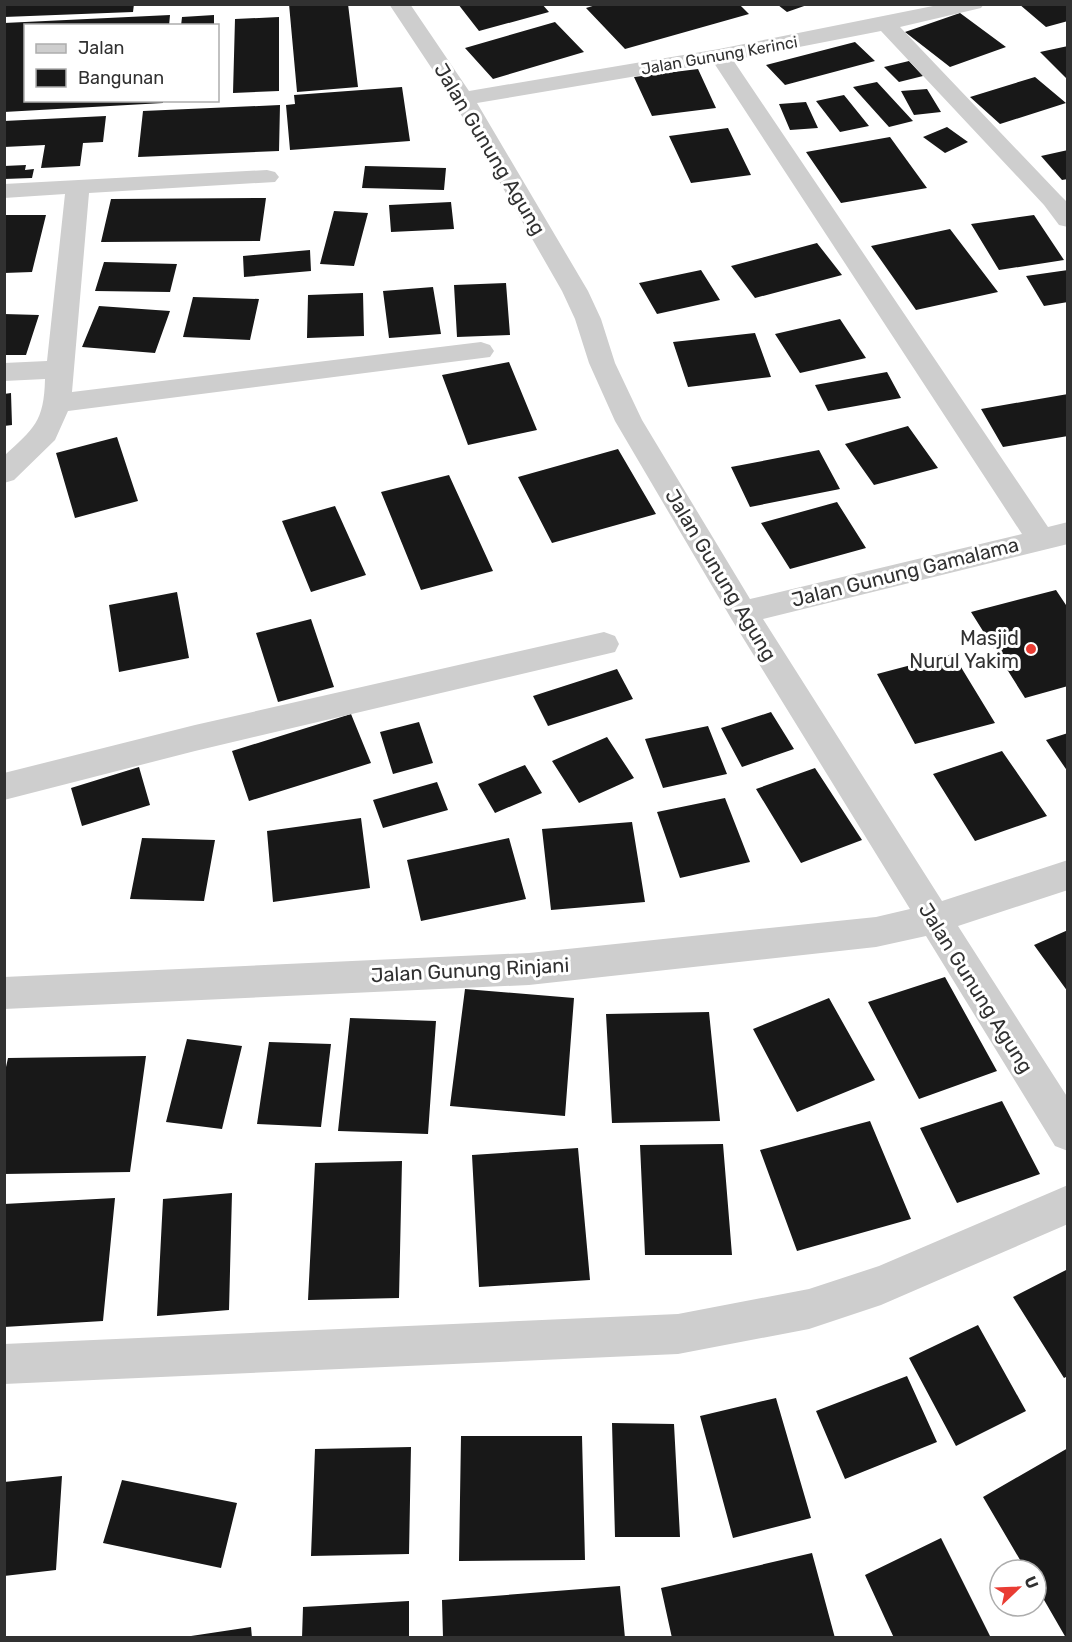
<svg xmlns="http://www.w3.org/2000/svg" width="1072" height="1642" font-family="Rubik,sans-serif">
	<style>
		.building { fill: #181818 }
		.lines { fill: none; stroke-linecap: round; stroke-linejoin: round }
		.street { fill: #cecece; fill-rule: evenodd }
		.poi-dot { fill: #e93c33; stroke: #fff; stroke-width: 2 }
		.labels { text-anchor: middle; stroke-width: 6; stroke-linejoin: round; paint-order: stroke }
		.far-street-label { font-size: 16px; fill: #313131; stroke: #fff }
		.street-label { font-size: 20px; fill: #313131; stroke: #fff }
		.poi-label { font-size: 20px; fill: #313131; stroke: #fff; text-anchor: end }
	</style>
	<rect width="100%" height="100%" fill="#fff"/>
	<path class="building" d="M4,4H134L133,12L4,17Z
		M289,4H348L358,87L297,92Z
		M458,4H542L549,12L479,31Z
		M599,4H739L749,14L625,49L586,8Z
		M1019,4H1068V21L1046,27Z
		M778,5H807L787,12Z
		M960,13L1006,47L950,67L905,32Z
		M170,15L169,26H26V100H163V103L4,112V23Z
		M214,15V26H181L182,17Z
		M279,17V91L233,93L235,19Z
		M555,22L584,52L493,79L465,48Z
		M855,42L875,61L785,85L766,65Z
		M1068,46V80L1040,52Z
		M909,61L923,76L899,82L884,67Z
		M698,69L716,108L652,116L634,77Z
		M1035,77L1066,103L1000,124L970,97Z
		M877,82L913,121L889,127L853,87Z
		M402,87L410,141L290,150L286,105L295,104L294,95Z
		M927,89L941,112L914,115L901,91Z
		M844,95L869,126L840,132L816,101Z
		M806,102L818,128L790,130L779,104Z
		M280,105L279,151L138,157L143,111Z
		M106,116L103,142L83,143L80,166L41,168L45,145L4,147V121Z
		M947,127L968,142L945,153L923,137Z
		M728,128L751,175L691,183L669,136Z
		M890,137L927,188L841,203L806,152Z
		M1068,150V179L1062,180L1041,156Z
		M26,165L25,170L34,169L32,178L4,179V166Z
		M365,166L446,168L444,190L362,188Z
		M266,198L260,241L101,242L111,199Z
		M451,202L454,229L391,232L389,205Z
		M334,211L368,213L354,266L320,264Z
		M4,215H46L32,272L4,273Z
		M1034,215L1064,260L999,270L971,224Z
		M950,229L998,292L916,310L871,246Z
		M817,243L842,275L755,298L731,266Z
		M310,250L311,271L244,277L243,256Z
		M104,262L177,264L170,292L95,291Z
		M701,270L720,300L657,314L639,283Z
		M1068,270V302L1044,306L1026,276Z
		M506,283L510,335L457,337L454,285Z
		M433,287L441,334L389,338L383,291Z
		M363,293L364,336L307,338L308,295Z
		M193,297L259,299L250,340L183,337Z
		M99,306L170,311L155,353L82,347Z
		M4,314L39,315L26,355H4Z
		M840,319L866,358L800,373L775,334Z
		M755,333L771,377L688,387L673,342Z
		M509,362L537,430L468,445L442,375Z
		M887,372L901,398L828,411L815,385Z
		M11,393L12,425L4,426V394Z
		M1068,394V436L1003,447L981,409Z
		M908,426L938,468L874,485L845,444Z
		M117,437L138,501L75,518L56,453Z
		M618,449L656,514L552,543L518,477Z
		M819,450L840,489L750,507L731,467Z
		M449,475L493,571L421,590L381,492Z
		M837,502L866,548L790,569L761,523Z
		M335,506L366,575L311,592L282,521Z
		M1056,590L1068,608V686L1025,698L971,612Z
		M177,592L189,658L119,672L109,605Z
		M311,619L334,687L278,702L256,633Z
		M953,654L995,723L915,744L877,674Z
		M617,669L633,699L548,726L533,696Z
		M771,712L794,749L742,767L721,728Z
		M351,714L371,763L249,801L232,751Z
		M419,722L433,763L393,774L380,732Z
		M708,726L727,774L663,788L645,739Z
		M1068,733V772L1046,740Z
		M607,737L634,778L579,803L552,761Z
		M1002,751L1047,816L975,841L933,774Z
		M525,765L542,793L495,813L478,784Z
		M139,767L150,805L82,826L71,788Z
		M815,768L862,840L801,863L756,789Z
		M437,782L448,810L383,828L373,800Z
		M725,798L750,862L680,878L657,812Z
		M361,818L370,888L273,902L267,831Z
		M632,822L645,902L551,910L542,829Z
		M142,838L215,840L204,901L130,899Z
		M509,838L526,899L421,921L407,860Z
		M1068,930V992L1034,945Z
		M945,977L997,1071L919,1099L868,1002Z
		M465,989L574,998L565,1116L450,1106Z
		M829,998L875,1080L797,1112L753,1029Z
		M709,1012L720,1121L612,1123L606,1014Z
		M350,1018L436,1021L428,1134L338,1131Z
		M187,1039L242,1046L222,1129L166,1122Z
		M269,1042L331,1044L321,1127L257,1124Z
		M146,1056L130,1172L4,1174V1076L8,1058Z
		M1002,1101L1040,1174L957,1203L920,1128Z
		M870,1121L911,1219L797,1251L760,1150Z
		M723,1144L732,1255H645L640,1145Z
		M578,1148L590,1280L479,1287L472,1155Z
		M402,1161L399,1298L308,1300L315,1163Z
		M232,1193L229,1310L157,1316L163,1199Z
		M115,1198L103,1321L4,1327V1204Z
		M1068,1269V1376L1064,1378L1013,1297Z
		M978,1325L1026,1411L956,1446L909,1358Z
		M907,1376L937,1442L845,1479L816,1411Z
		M776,1398L811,1518L733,1538L700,1416Z
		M612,1423L674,1424L680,1537H615Z
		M461,1436H582L585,1560L459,1561Z
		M411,1447L409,1554L311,1556L315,1449Z
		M1068,1448V1638H1066L1036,1586V1570H1026L983,1497Z
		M62,1476L56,1570L4,1576V1482Z
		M122,1480L237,1503L221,1568L103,1543Z
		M941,1538L991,1638H894L865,1575Z
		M812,1553L835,1638H672L661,1588Z
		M620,1586L625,1638H443L442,1600Z
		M409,1601V1638H302L303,1607Z
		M251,1627L252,1638H191V1636Z"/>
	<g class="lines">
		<path class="street" d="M389,4H410L469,91L719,49L943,4H984L981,8L900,27L1060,195L1068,203V227L1059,225L1044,205L881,31L733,60L1048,527L1068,522V544L763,619L942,901L1068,860V890L958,926L1068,1098V1151L1055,1146L926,936L876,947L529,985L4,1009V977L529,953L876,917L910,909L732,620L615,421L589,363L575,319L562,291L452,99ZM714,63L1022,534L750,599L642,420L615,363L601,319L588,291L477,103Z
			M267,170L275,172L279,177L275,182L89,193L72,392L481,342L490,345L494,351L490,357L68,411L55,440L14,480L4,483V456C34,428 44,422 45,379L4,381V363L47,361L65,194L4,198V184Z
			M604,632L615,636L619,644L615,652L195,751L4,800V773L195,725Z
			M1068,1185V1224L881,1305L809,1329L678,1354L4,1384V1344L678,1314L809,1289L879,1266Z"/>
	</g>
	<circle class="poi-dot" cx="1031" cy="649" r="6"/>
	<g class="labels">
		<g class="far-street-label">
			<text transform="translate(719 55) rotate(-10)" y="6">Jalan Gunung Kerinci</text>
		</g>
		<g class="street-label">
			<text transform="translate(490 149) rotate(59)" y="7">Jalan Gunung Agung</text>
			<text transform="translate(905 572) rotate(-14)" y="7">Jalan Gunung Gamalama</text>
			<text transform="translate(721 575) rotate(59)" y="7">Jalan Gunung Agung</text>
			<text transform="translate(470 970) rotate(-3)" y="7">Jalan Gunung Rinjani</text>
			<text transform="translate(976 988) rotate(58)" y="7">Jalan Gunung Agung</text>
		</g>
		<g class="poi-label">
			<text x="1019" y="645">Masjid<tspan x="1019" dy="23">Nurul Yakim</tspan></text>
		</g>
	</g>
	<rect width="1072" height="1642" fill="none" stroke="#313131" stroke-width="12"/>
	<rect x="24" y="24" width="195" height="78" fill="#ffffff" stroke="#adadad" stroke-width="1.5"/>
	<rect x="36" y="44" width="30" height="9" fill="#cecece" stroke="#adadad" stroke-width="1.5"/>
	<text x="78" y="54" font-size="18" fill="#313131">Jalan</text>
	<rect x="36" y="69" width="30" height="18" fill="#181818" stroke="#adadad" stroke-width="1.5"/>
	<text x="78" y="84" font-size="18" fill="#313131">Bangunan</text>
	<g transform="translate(1018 1588) rotate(67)"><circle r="28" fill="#ffffff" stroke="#adadad" stroke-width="1.5"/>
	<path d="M0-4.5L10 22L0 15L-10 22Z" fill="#e93c33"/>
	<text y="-9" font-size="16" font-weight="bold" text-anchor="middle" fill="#313131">U</text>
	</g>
</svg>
